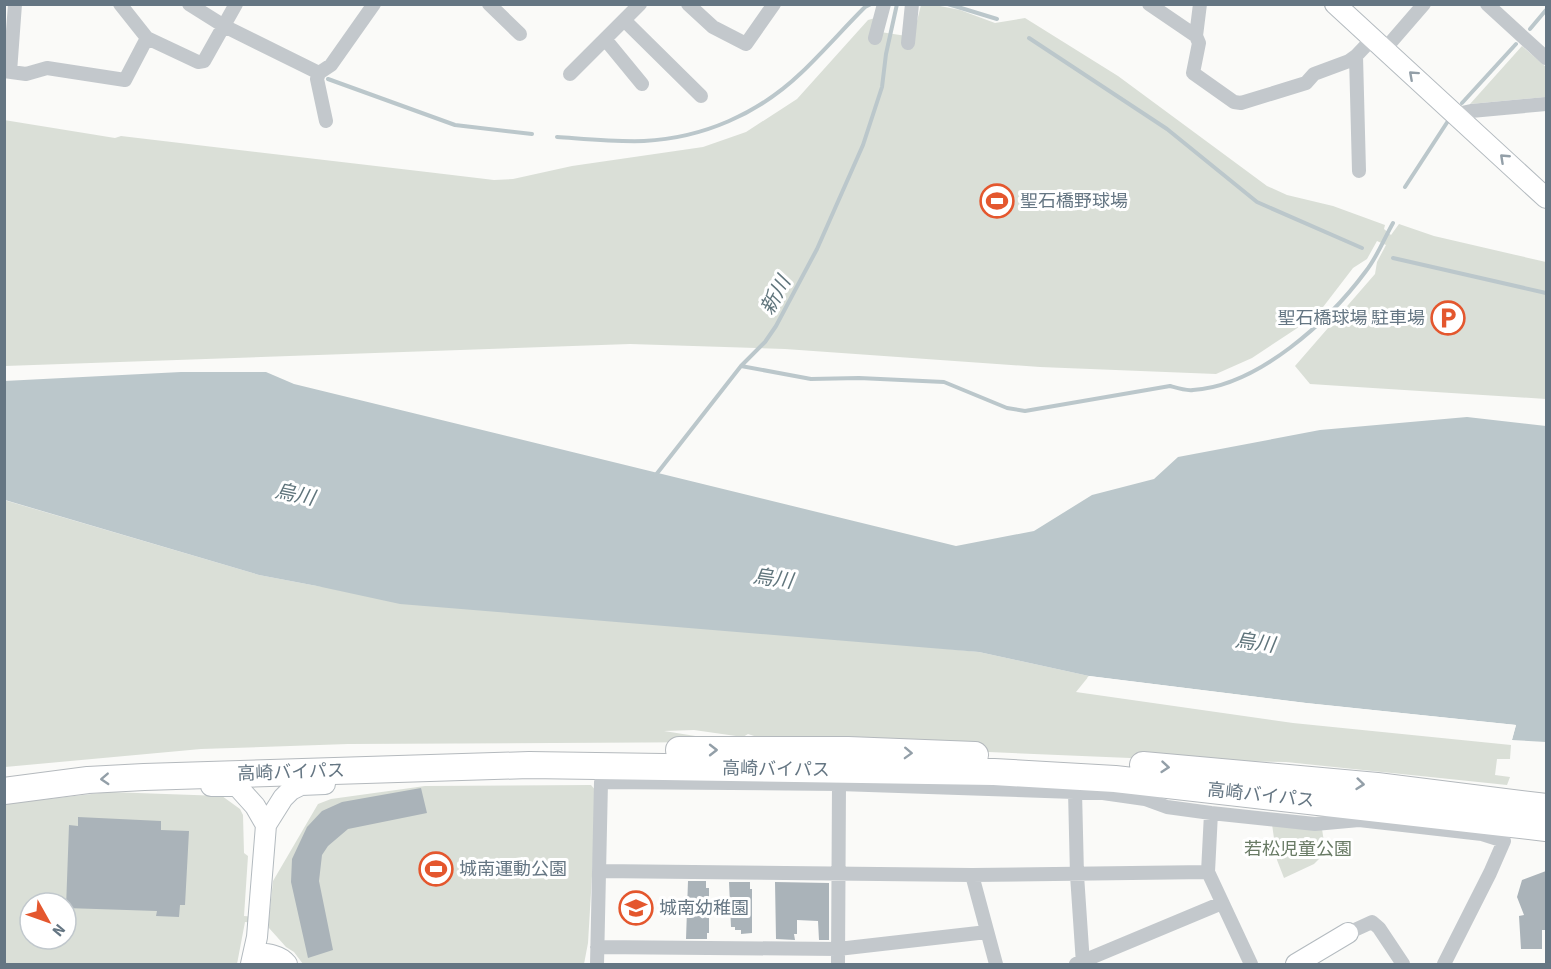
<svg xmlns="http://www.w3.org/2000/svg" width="1551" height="969" font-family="'Source Sans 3','Noto Sans JP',sans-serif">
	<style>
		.green { fill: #dadfd7; fill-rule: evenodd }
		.water { fill: #bbc7cb }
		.pier { fill: #fafaf8 }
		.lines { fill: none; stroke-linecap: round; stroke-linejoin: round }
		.stream { stroke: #bbc7cb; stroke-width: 4 }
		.building { fill: #aab3b9 }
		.secondary-casing { stroke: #b3babf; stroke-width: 22 }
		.highway-casing { stroke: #b4b9bd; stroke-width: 28 }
		.street { stroke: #c3c8cc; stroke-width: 14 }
		.secondary { stroke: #fff; stroke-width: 20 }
		.highway { stroke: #fff; stroke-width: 26 }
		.oneway { stroke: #939fa8 }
		.labels { text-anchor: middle; stroke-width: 6; stroke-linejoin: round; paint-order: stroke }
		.poi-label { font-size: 18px; fill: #657683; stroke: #fff; text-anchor: start }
		.street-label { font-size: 18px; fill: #657683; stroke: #fff }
		.park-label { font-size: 18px; fill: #687a64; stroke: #fff }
		.water-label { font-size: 20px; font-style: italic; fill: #60757c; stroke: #fff }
	</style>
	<rect width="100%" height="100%" fill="#fafaf8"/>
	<path class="green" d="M921,5H935L960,10L995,23L1025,18L1118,76L1267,186L1287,195L1333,206L1385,225L1384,229L1391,235L1399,224L1434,236L1546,262V399L1310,384L1295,366L1375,274L1377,262L1386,245L1377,241L1367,259L1353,268L1320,311L1308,321L1252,358L1216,374L1040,367L785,349L630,344L5,366L4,120L115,138L121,136L427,172L494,180L513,179L572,166L703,147L746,132L797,99L868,20L875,18L874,31L913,37Z
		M1522,46L1546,67V97L1470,104Z
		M4,500L259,575L317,586L979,652L1089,676L1076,692L1293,723L1511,745L1510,759H1497L1495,775L1510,777L1507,785L1286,762L1202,761L776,743L748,734L743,737L694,730L664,731L733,742L348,744L201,749L5,767Z
		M591,785L597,792L588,943L584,964H303L294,952L286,947L269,928V924L245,922L237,964H5L4,804L109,792L222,796L240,809L243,815L244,853L248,856L244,916L269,918L273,881L318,804L331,799L425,786ZM30,903H66V939H30Z
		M1272,824L1322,829L1326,855L1322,856L1314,864L1284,878L1277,860Z"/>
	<path class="water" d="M181,372H266L294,384L956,546L1034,531L1092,495L1154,479L1178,457L1320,430L1467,417L1546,426V742L1512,740L1516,725L1306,703L1089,676L979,652L400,604L317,586L259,575L5,500L4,381Z"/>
	<path class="pier" d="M1089,676L1306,703L1516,725L1511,743L1509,740L1512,728L1305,706L1087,678Z"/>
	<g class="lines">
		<path class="stream" d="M948,4L997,19
			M1530,29L1546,10
			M1029,38L1167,129L1257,202L1362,248
			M328,79L455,125L532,134
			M1462,103L1516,44
			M557,137C586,139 615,142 644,141C703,138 758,114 801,73C823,52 843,29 865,7L871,4
			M1405,187L1448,121
			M1393,258L1546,293
			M741,366L811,379L859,378L944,382L1007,408L1025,411L1170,386C1177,388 1186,391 1193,390C1258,386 1329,321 1366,271C1377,257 1384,239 1393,223
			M655,476L741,366L765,342L776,326L817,249L863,145L882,87L886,54L897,4"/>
	</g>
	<path class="building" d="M421,788L427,813L348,829L328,846L322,855L319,881L333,950L308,958L291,882L292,859L307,827L322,811L342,802Z
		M78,817L161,821V830L189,831L185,905H180L179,917L156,916L157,911L66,908L69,825L78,826Z
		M1546,871V930H1542V949H1521L1519,916L1524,915L1517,897L1522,880Z
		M688,881H706V888H709V933H707V939H686Z
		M729,882H750V889H752V933L741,934V930H735V927H731Z
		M775,882L829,883V940H819L818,921L797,920V934H794L795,940L776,939Z"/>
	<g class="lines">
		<defs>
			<path id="secondary" d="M1335,4L1546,198
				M211,786H237L255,806L266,825
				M254,953C266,954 279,954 287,964
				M251,964L257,937L266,825L283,798L291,790L301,785L325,784
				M1296,964L1348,933"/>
			<path id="highway" d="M679,750H848L975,755
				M1143,765L1377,786L1546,807
				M4,791L88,780L144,777L529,765L994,772L1115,779L1546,828"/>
		</defs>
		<use href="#secondary" class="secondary-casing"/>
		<use href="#highway" class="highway-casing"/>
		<path class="street" d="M120,4L147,38L198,62L204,61L236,4
			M189,4L224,26L319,73L331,65L374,4
			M489,4L520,34
			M688,4L713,27L746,44L774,4
			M1149,4L1196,36
			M1200,4L1196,36L1199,43L1193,73L1234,102L1241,103L1306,83L1314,74L1349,61L1356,56
			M1487,4L1546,58
			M624,20L701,96
			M875,38L884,4
			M605,39L642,84
			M908,43L912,4
			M1385,49L1424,4
			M4,71L26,74L47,68L125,80L147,38
			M10,72L15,4
			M319,73L317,79L326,121
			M570,74L640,4
			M1457,114L1471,111L1546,104
			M1359,171L1356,56L1373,38
			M1075,791L1077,875L1083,964
			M1211,813L1208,872L1251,964
			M599,871L972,875L1208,872
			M972,875L996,964
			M1348,933L1372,922L1379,928L1403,964
			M597,947L838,949L987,932
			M597,964L601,782L839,784L1103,793L1145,799L1167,807L1211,813L1315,824L1359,820L1482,834L1504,841L1490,873L1444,964
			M838,964L839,784
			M1076,964L1222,903"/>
		<use href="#secondary" class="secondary"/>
		<use href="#highway" class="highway"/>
	</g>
	<defs><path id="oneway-chevron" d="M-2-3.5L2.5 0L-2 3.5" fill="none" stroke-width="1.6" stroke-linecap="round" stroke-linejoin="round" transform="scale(1.5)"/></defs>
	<g class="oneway">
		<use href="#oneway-chevron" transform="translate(1413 75) rotate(-138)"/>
		<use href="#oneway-chevron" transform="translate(1504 158) rotate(-137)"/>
		<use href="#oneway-chevron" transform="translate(713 750)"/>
		<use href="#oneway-chevron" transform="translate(908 753) rotate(2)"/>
		<use href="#oneway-chevron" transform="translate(1165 767) rotate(5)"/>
		<use href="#oneway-chevron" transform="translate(105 779) rotate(177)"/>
		<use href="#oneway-chevron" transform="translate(1360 784) rotate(6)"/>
	</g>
	<defs>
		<symbol id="stadium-ring" viewBox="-11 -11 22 22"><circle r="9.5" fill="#fff" stroke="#e4572e" stroke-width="1.5"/><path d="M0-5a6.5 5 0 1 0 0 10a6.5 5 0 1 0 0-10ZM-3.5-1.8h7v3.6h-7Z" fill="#e4572e"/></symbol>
		<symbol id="parking-ring" viewBox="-11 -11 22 22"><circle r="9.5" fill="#fff" stroke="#e4572e" stroke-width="1.5"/><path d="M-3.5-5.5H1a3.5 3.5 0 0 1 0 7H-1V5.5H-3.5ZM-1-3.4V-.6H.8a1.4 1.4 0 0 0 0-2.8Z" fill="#e4572e"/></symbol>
		<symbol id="school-ring" viewBox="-11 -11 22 22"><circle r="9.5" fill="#fff" stroke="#e4572e" stroke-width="1.5"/><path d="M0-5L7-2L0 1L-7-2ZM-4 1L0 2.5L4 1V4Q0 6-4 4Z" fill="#e4572e"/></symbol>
	</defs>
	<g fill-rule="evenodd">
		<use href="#stadium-ring" x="978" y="182" width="38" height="38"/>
		<use href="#parking-ring" x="1429" y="299" width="38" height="38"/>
		<use href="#stadium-ring" x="417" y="850" width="38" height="38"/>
		<use href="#school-ring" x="617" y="889" width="38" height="38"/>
	</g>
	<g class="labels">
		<g class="poi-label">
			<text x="1020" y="207">聖石橋野球場</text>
			<text x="1425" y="324" text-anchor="end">聖石橋球場 駐車場</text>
			<text x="459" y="875">城南運動公園</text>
			<text x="659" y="914">城南幼稚園</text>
		</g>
		<g class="street-label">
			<text transform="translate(776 769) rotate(1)" y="6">高崎バイパス</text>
			<text transform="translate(291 772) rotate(-2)" y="6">高崎バイパス</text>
			<text transform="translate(1261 795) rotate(6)" y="6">高崎バイパス</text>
		</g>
		<g class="park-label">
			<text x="1298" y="855">若松児童公園</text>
		</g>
		<g class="water-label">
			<text transform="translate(775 295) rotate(-61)" y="7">新川</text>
			<text transform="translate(295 494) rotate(12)" y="7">烏川</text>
			<text transform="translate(773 578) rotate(8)" y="7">烏川</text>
			<text transform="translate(1255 642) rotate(8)" y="7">烏川</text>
		</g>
	</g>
	<rect width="1551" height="969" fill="none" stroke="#657683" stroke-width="12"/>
	<g transform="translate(48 921) rotate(130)"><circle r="28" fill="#ffffff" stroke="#c1c8cd" stroke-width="1.5"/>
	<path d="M0-4.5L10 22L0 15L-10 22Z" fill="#e4572e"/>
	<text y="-9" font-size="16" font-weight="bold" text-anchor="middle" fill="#657683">N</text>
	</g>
</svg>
